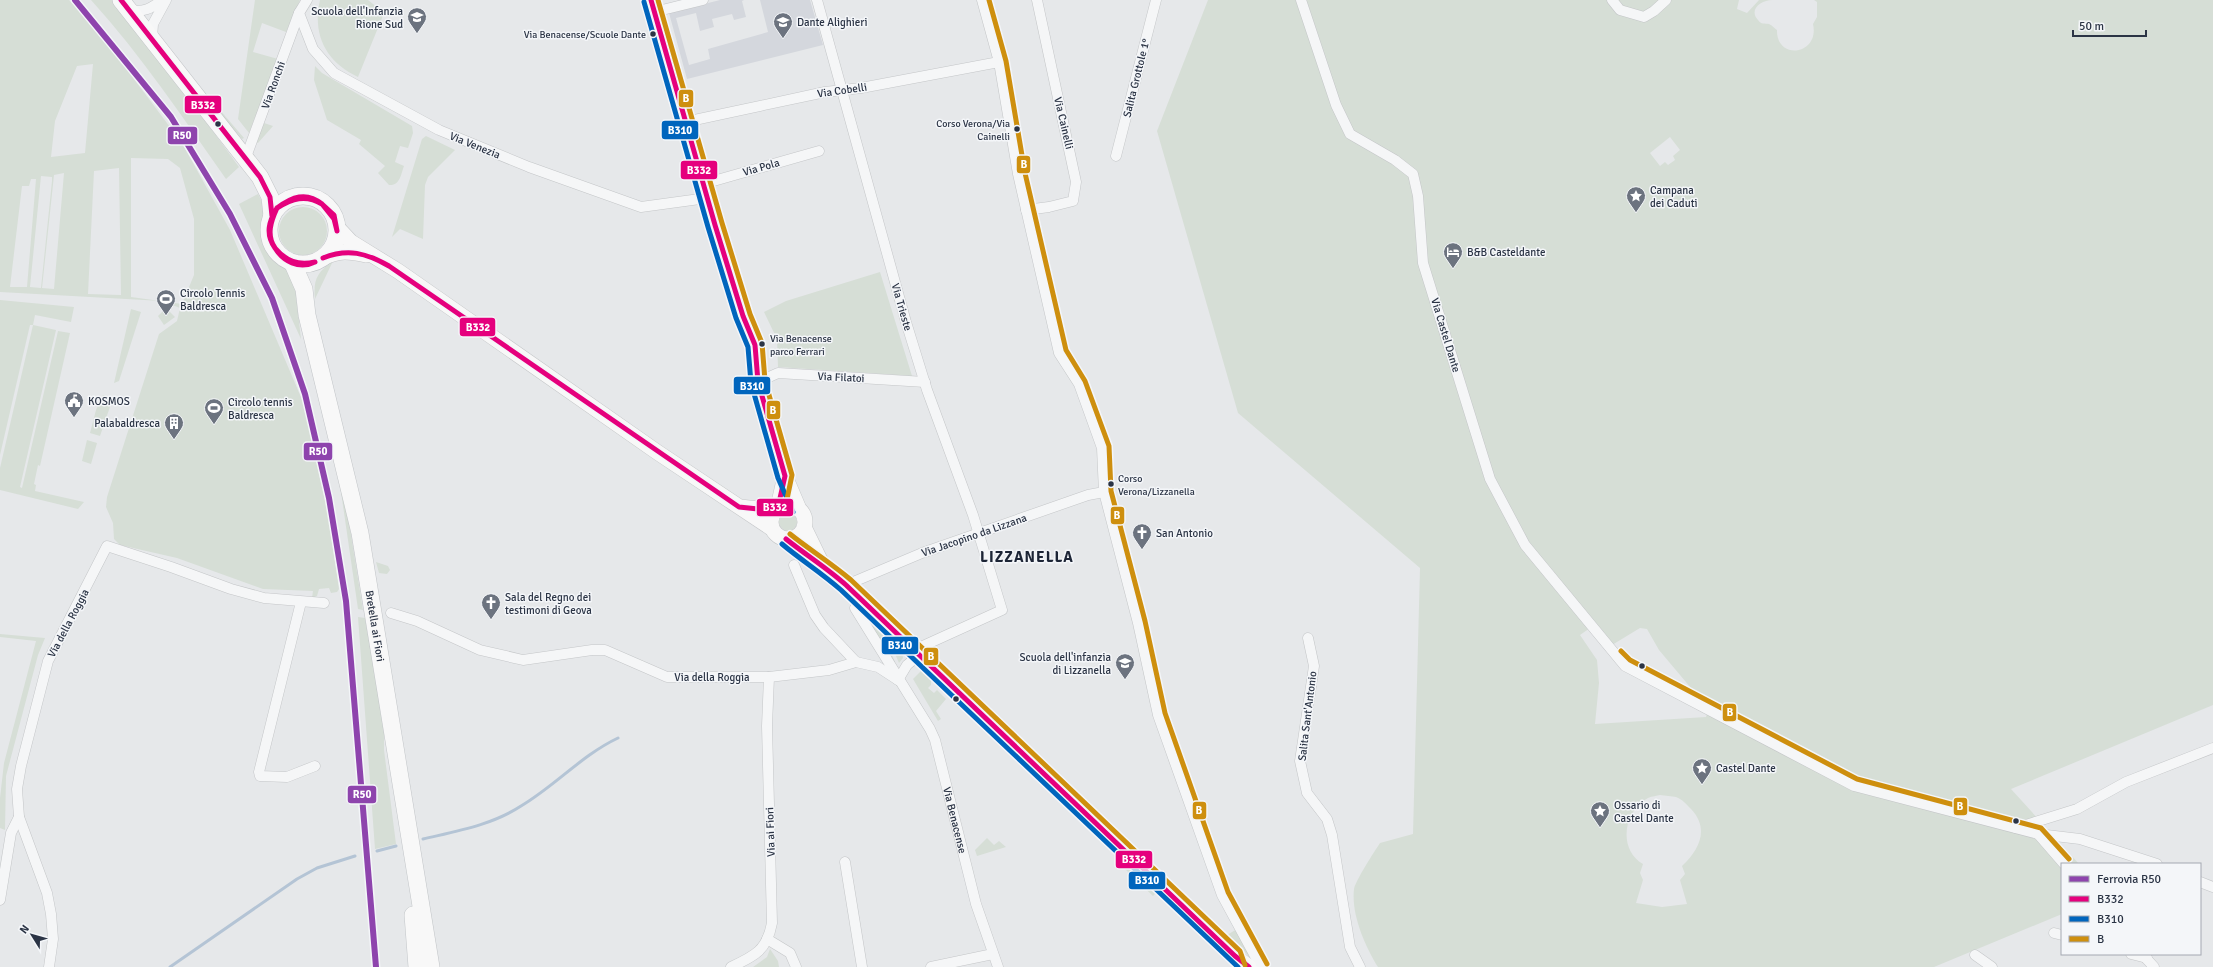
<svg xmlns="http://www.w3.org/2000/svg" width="2213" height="967" font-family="Signika,sans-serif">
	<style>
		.built { fill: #d4d7dd }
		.green { fill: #d6ded6; fill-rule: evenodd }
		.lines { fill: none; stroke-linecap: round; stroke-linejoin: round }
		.stream { stroke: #b4c4d5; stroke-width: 3 }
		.minor-casing { stroke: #c4c6c8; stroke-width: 11 }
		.secondary-casing { stroke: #c4c6c8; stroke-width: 16 }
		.primary-casing { stroke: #c2c5c8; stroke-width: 18 }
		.minor { stroke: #f5f6f7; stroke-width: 10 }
		.secondary { stroke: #f8f8f8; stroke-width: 15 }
		.primary { stroke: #f8f8f8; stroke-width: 17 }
		.bus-1-casing { stroke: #f4f6f9; stroke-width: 8 }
		.bus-2-casing { stroke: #f4f6f9; stroke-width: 8 }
		.bus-3-casing { stroke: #f4f6f9; stroke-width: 8 }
		.bus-1 { stroke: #e5007d; stroke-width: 5 }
		.bus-2 { stroke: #0065bd; stroke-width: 5 }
		.bus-3 { stroke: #ce8f0e; stroke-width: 5 }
		.rail-1-casing { stroke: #f4f6f9; stroke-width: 9 }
		.rail-1 { stroke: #8e44ad; stroke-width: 6 }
		.bus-dot { fill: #2b3445; stroke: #f4f6f9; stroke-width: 1.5 }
		.labels { text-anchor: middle; stroke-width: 3; stroke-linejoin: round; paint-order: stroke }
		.bus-label { font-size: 10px; fill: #2b3445; stroke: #f4f6f9; text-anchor: end }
		.poi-label { font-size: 11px; fill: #2b3445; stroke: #f4f6f9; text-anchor: start }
		.street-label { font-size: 11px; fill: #2b3445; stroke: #f4f6f9 }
		.district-label { font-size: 15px; font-weight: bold; letter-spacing: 1px; fill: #1d2536; stroke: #f4f6f9 }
		.line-badge { stroke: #f4f6f9; stroke-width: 1.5 }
		.badge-label { font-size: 11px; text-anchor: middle; font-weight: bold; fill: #fff }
	</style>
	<rect width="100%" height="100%" fill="#e6e8ea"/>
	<path class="built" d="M720,0H744L742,1L746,17L734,20L732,14L712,19L714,27L700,31L696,13L676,18L689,65L710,59L708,49L768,32L760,0H810L823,45L687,79L669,13Z"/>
	<path class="green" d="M0,0H69L94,26L182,143L230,230L303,402L328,514L339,589L337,592L331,593L329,588L319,589L317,596L312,598L313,591L263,589L177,558L120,545L114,539L113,523L106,507L107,497L159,334L177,321L180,308L162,301L0,292ZM93,64L85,153L51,157L55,121L77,66ZM131,158L168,159L180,168L194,219V275L182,304L131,297ZM119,168L121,295L88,294L94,171ZM64,173L54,289L42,288L54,175ZM41,176L52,177V181L41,288L30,287ZM31,179H36L27,287H10L22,186H29Z
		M91,0H114L159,57L239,167L226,179C183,118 141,55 91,0Z
		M255,0H300L286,32L262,23L253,52L278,59L249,133L238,119Z
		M320,0H368L384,13L358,77C326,62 312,35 320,0Z
		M1208,0H1739L1737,9L1747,13L1759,0H1772C1762,0 1748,9 1758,20C1761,25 1765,23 1769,24C1772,25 1775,29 1777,30C1776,61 1820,55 1813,24L1817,17V2L1814,0H2213V705L2011,789L2079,864H2062V914L1934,967H1378C1365,946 1351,914 1354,889C1356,880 1374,852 1380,843L1413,834L1420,568L1238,413L1157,131ZM1670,137L1680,150L1673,156L1675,160L1668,165L1665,162L1660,166L1650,153ZM1590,628L1623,667L1708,711L1706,717L1595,724L1599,683L1597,660L1580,635ZM1640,628L1647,629L1659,650L1696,694L1694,699L1627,664L1612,645ZM1660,795C1665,796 1672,796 1676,797C1682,799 1687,805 1691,809C1710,829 1699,850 1682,866L1685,874L1680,880L1687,904L1662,907L1636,903L1643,880L1640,873L1643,864C1618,850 1623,811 1648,798C1652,796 1657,796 1660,795Z
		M315,66L322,73L412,126L413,133L408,148L400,146L395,162L404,166C401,174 400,186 389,185L378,173L385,166L359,144L361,140L327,120L314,80Z
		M201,88L244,138L242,139L199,89Z
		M264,123L273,126L258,143L256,142Z
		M426,136L455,150L428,177L425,185L423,239L400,229L392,237L422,139Z
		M258,194L265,208L261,235L268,250L286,263L295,286L301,339L239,204Z
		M279 231a24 24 0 1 1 48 0a24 24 0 1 1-48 0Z
		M333,261L315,299C313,280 317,272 333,261Z
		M880,272L912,376L778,367L777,339L764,312L786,301Z
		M0,300L74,307L71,322L35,315L33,325L56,330L20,487L22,488L58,331L70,333L40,466L38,465L34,484L36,485L35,491L84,502L78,509L0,490V468L33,325H30L0,455Z
		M166,308L175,317L164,325L158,316Z
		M131,309L141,312L119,381L114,383Z
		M103,395L113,398L100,436L90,433L96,410Z
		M87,440L97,443L91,464L82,461Z
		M340,485L349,522L363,610L358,609Z
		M779 522a9 9 0 1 1 18 0a9 9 0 1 1-18 0Z
		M376,562L388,566L390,570L387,574L379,573Z
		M867,613L901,647L903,658L899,663L893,649L890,650L895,662L888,660L868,625Z
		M358,617L365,618L384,725V750L396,844L375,849Z
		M0,634L45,638L38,655L6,776L5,830L0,828V798L4,763L36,641L0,637Z
		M921,671L931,680V685L928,688L934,693L937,690L946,699L936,711L941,719L938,721L913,679Z
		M987,838L994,845L999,841L1006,847L977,856L975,850Z
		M1127,866L1155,894L1153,896L1124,868Z
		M1237,929L1251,958L1227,935Z
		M770,949L778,961L779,967H753L767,957Z"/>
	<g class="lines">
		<path class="stream" d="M423,839C457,831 492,825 521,806C555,786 582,755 618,738
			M377,851L396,846
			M170,967L297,879L317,868L355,856"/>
		<defs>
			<g id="minor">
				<path d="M307,0L299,13L313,49L334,73L439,130L529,167L641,207L707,198"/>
				<path d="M817,0L906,322L927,390L973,515L1002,610L914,650"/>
				<path d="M982,0L999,62L1018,174L1059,353L1079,384L1102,448L1104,492L1138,623L1158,715L1222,895L1261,967"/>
				<path d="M1301,0L1336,105L1350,134L1395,160L1413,174L1418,196L1423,263L1490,479L1525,545L1625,666L1854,786L2038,834L2080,839L2157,864"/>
				<path d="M1612,0L1620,10L1644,17L1654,11L1666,0"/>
				<path d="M128,9C142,14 152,8 162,0"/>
				<path d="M654,12L703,0"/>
				<path d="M152,39L153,24L166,0"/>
				<path d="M685,122L825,92L861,88L999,62"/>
				<path d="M1116,156L1156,0"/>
				<path d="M246,157L299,13"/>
				<path d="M703,184L819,151"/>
				<path d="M1026,210L1049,207L1073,201L1076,182L1037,0"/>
				<path d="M758,382L778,373L925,382"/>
				<path d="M794,565L815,615L824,628L856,662"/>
				<path d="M846,585L922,553L1088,495L1104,492"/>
				<path d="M301,602L259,772L260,776L287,777L315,766"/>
				<path id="s1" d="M855,608L930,729L935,740L976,904L998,967"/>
				<path d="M391,613L417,621L480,650L523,660L592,650H605L667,677H769L829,670L856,662L878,667L898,680"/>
				<path d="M1308,638L1314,666L1300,761L1307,793L1327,819L1332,835L1350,947L1360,967"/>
				<path d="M898,680L907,665L919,655"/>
				<path d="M2016,828L2077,809L2126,782L2213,748"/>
				<path d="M2038,834L2064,864"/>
				<path d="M845,862L862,967"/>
				<path d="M2200,882L2213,887"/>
				<path d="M0,900L11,833L19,817"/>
				<path d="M2054,933L2062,935"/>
				<path d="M767,939L790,953L796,967"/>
				<path d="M2131,954L2147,958"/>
				<path d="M2142,954L2154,967"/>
				<path d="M1975,955L1992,967"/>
				<path d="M49,967L53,939L51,914L47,893L19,817L17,789L21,766L48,661L107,546L171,567L231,589L264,598L324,603"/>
				<path d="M731,967C755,956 767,950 772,923L767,726L769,677"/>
				<path d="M931,967L993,954"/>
			</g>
			<path id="secondary" d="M651,0L715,225L743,316L755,345L758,382L772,427L785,476L799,509
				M337,227L351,242L398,271L657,452L771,528
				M323,258C339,250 349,251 366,255
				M771 522a17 17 0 1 1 34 0a17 17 0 1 1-34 0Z
				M740,507L758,509L778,507L785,476
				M804,527L822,564
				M786,539L807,556L822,564L846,585L1235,956L1249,967"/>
			<g id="primary">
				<path d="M121,0L260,177L270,197L272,216"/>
				<circle cx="303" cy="230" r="34"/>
				<path id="s2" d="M293,264L304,289L307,315L360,533L431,967"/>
				<path d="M413,915L417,967"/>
			</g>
		</defs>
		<use href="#minor" class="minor-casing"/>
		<use href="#secondary" class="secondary-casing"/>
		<use href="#primary" class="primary-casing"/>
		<use href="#minor" class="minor"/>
		<use href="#secondary" class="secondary"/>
		<use href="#primary" class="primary"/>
		<defs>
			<path id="bus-1" d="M121,0L260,177L270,197L272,216
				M322,204L334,215L337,231
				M322,204L334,219L337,231
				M277,208C292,197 306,191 322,204
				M277,208C292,199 305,194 322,204
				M275,248C286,261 298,266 315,262
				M275,248C283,261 299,270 315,262
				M275,248C265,234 269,221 277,208
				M275,248C266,235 271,221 277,208
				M323,258C348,248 366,253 389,266L739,507L758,509L778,507L785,476L758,382L755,345L743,316L715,225L651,0
				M786,539C806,555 827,568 846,585L1235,956L1249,967"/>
			<path id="bus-2" d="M644,2L708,227L736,318L748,347L751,383L778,478L793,512
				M782,544C801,560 822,573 841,590L1238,967"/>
			<path id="bus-3" d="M658,0L722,223L750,314L762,343L765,381L792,475L785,509
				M989,0L1006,61L1025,173L1066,350L1085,381L1109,446L1111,491L1145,621L1165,713L1228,892L1267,964
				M790,534C810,550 831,563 851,580L1240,951L1245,965
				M1621,651L1630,660L1857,779L2041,828L2069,859"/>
		</defs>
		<use href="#bus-1" class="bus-1-casing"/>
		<use href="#bus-2" class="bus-2-casing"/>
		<use href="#bus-3" class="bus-3-casing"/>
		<use href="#bus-1" class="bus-1"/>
		<use href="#bus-2" class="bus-2"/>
		<use href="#bus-3" class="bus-3"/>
		<defs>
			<path id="rail-1" d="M75,0L171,117L230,214L272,298L305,394L329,498L346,601L376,967"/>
		</defs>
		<use href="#rail-1" class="rail-1-casing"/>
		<use href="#rail-1" class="rail-1"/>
	</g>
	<defs>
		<symbol id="school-pin" viewBox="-11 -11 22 30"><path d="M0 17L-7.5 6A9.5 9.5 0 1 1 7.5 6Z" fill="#6c737f" stroke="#f4f6f9"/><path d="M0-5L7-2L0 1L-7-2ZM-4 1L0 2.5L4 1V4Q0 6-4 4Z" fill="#fff"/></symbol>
		<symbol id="sight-pin" viewBox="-11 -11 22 30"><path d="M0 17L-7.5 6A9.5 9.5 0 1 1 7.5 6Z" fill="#6c737f" stroke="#f4f6f9"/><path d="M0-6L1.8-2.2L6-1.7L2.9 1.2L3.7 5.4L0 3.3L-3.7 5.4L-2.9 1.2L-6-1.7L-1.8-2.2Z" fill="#fff"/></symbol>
		<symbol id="hotel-pin" viewBox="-11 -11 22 30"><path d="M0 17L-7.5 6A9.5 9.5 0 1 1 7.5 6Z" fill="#6c737f" stroke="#f4f6f9"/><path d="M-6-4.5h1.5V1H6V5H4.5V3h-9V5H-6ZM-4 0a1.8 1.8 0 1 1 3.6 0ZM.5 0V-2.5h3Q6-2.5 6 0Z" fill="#fff"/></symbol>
		<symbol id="stadium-pin" viewBox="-11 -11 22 30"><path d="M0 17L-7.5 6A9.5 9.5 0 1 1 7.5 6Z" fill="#6c737f" stroke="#f4f6f9"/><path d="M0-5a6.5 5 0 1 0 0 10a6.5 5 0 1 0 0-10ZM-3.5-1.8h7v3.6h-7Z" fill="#fff"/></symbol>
		<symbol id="civic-pin" viewBox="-11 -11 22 30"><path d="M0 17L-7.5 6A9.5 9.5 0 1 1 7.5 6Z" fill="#6c737f" stroke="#f4f6f9"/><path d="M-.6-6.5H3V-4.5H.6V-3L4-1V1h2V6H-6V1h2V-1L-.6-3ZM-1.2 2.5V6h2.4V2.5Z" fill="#fff"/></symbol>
		<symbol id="building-pin" viewBox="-11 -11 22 30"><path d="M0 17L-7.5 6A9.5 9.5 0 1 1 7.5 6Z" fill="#6c737f" stroke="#f4f6f9"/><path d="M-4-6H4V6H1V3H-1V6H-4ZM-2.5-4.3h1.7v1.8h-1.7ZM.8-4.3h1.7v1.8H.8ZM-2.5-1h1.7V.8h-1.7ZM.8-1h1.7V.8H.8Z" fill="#fff"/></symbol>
		<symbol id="church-pin" viewBox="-11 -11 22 30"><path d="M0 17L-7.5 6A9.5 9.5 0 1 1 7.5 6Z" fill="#6c737f" stroke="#f4f6f9"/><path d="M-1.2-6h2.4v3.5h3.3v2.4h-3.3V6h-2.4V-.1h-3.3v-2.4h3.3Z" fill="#fff"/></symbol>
	</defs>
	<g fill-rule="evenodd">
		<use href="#school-pin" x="406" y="6" width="22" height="30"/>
		<use href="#school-pin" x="772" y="11" width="22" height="30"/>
		<use href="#sight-pin" x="1625" y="185" width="22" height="30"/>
		<use href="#hotel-pin" x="1442" y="241" width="22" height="30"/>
		<use href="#stadium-pin" x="155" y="288" width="22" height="30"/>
		<use href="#civic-pin" x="63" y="390" width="22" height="30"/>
		<use href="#stadium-pin" x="203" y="397" width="22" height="30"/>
		<use href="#building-pin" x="163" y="412" width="22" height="30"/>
		<use href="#church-pin" x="1131" y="522" width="22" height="30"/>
		<use href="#church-pin" x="480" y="592" width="22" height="30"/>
		<use href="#school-pin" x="1114" y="652" width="22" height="30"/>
		<use href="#sight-pin" x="1691" y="757" width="22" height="30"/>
		<use href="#sight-pin" x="1589" y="800" width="22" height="30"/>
	</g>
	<g class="bus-dot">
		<circle cx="653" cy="34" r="3.5"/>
		<circle cx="218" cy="124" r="3.5"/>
		<circle cx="1017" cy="129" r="3.5"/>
		<circle cx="762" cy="344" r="3.5"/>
		<circle cx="1111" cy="484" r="3.5"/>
		<circle cx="1642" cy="666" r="3.5"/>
		<circle cx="956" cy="699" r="3.5"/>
		<circle cx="2016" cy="821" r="3.5"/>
	</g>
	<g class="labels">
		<g class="bus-label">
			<text x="646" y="38">Via Benacense/Scuole Dante</text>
			<text x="1010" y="127">Corso Verona/Via<tspan x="1010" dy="13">Cainelli</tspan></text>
			<text x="770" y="342" text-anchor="start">Via Benacense<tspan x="770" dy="13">parco Ferrari</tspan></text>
			<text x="1118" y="482" text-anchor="start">Corso<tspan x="1118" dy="13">Verona/Lizzanella</tspan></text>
		</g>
		<g class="poi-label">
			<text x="403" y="15" text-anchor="end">Scuola dell'Infanzia<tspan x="403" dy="13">Rione Sud</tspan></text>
			<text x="797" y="26">Dante Alighieri</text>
			<text x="1650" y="194">Campana<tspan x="1650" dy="13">dei Caduti</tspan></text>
			<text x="1467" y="256">B&amp;B Casteldante</text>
			<text x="180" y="297">Circolo Tennis<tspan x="180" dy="13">Baldresca</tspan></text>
			<text x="88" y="405">KOSMOS</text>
			<text x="228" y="406">Circolo tennis<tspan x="228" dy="13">Baldresca</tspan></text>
			<text x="160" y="427" text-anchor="end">Palabaldresca</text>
			<text x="1156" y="537">San Antonio</text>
			<text x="505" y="601">Sala del Regno dei<tspan x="505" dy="13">testimoni di Geova</tspan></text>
			<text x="1111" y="661" text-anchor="end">Scuola dell'infanzia<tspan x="1111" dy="13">di Lizzanella</tspan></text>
			<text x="1716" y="772">Castel Dante</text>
			<text x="1614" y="809">Ossario di<tspan x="1614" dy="13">Castel Dante</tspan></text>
		</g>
		<g class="street-label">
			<text transform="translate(1136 78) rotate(-76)" y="4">Salita Grottole 1°</text>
			<text transform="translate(273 85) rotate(-70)" y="4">Via Ronchi</text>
			<text transform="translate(842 90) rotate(-8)" y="4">Via Cobelli</text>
			<text transform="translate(1064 123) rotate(77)" y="4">Via Cainelli</text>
			<text transform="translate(475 145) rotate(22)" y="4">Via Venezia</text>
			<text transform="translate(761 167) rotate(-16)" y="4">Via Pola</text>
			<text transform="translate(902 307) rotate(74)" y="4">Via Trieste</text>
			<text transform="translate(1446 335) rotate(73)" y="4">Via Castel Dante</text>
			<text transform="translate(841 377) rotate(3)" y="4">Via Filatoi</text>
			<text transform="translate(974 535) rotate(-19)" y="4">Via Jacopino da Lizzana</text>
			<text transform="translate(68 623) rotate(-62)" y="4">Via della Roggia</text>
			<text dy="4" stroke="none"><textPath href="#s2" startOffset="372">Bretella ai Fiori</textPath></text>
			<text x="712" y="681">Via della Roggia</text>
			<text transform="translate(1307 716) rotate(-83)" y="4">Salita Sant'Antonio</text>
			<text dy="4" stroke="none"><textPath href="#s1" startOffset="237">Via Benacense</textPath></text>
			<text transform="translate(770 832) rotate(-92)" y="4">Via ai Fiori</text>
		</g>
		<g class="district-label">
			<text x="1027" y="562">LIZZANELLA</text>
		</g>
	</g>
	<g class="line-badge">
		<rect x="678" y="89" width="16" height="19" rx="4" fill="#ce8f0e"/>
		<rect x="184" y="95" width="38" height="19" rx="4" fill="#e5007d"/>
		<rect x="661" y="120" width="38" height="20" rx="4" fill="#0065bd"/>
		<rect x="167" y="126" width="31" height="19" rx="4" fill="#8e44ad"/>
		<rect x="1016" y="155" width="15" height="19" rx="4" fill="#ce8f0e"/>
		<rect x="680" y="160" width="38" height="20" rx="4" fill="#e5007d"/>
		<rect x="459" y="317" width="37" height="20" rx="4" fill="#e5007d"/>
		<rect x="733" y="376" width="38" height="19" rx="4" fill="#0065bd"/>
		<rect x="766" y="400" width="15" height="20" rx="4" fill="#ce8f0e"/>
		<rect x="303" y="442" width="30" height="19" rx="4" fill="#8e44ad"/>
		<rect x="756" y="498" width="38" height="19" rx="4" fill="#e5007d"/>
		<rect x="1110" y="506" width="15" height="19" rx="4" fill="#ce8f0e"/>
		<rect x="881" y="636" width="38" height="19" rx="4" fill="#0065bd"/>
		<rect x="923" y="647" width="16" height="19" rx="4" fill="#ce8f0e"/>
		<rect x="1722" y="703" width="15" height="19" rx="4" fill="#ce8f0e"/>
		<rect x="347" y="785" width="30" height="19" rx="4" fill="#8e44ad"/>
		<rect x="1953" y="797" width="15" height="19" rx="4" fill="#ce8f0e"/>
		<rect x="1192" y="801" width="15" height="19" rx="4" fill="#ce8f0e"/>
		<rect x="1115" y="850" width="38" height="19" rx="4" fill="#e5007d"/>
		<rect x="1128" y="871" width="38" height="19" rx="4" fill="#0065bd"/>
	</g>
	<g class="badge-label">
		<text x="686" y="102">B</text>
		<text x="203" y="109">B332</text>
		<text x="680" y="134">B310</text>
		<text x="182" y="139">R50</text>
		<text x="1024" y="168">B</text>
		<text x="699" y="174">B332</text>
		<text x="478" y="331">B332</text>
		<text x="752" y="390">B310</text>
		<text x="773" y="414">B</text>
		<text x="318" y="455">R50</text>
		<text x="775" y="511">B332</text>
		<text x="1117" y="519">B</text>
		<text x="900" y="649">B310</text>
		<text x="931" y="660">B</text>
		<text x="1730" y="716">B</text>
		<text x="362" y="798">R50</text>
		<text x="1960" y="810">B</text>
		<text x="1199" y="814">B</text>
		<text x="1134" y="863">B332</text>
		<text x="1147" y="884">B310</text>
	</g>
	<rect x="2061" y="863" width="140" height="92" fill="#f4f6f9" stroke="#a4a8b1"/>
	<rect x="2069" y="876" width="20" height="6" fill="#8e44ad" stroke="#a4a8b1"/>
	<text x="2097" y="883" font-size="12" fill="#2b3445">Ferrovia R50</text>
	<rect x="2069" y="896" width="20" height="6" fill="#e5007d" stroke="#a4a8b1"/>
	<text x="2097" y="903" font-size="12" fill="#2b3445">B332</text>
	<rect x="2069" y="916" width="20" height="6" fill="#0065bd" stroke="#a4a8b1"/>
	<text x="2097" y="923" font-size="12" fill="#2b3445">B310</text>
	<rect x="2069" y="936" width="20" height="6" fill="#ce8f0e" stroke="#a4a8b1"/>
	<text x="2097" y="943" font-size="12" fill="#2b3445">B</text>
	<g transform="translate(32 935) rotate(307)" stroke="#f4f6f9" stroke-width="3" paint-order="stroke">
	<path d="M0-3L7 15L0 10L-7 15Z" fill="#2b3445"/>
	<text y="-6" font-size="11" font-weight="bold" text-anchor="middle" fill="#2b3445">N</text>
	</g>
	<path d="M2073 30v6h73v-6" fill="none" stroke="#2b3445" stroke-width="2"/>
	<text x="2079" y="30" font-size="12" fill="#2b3445" stroke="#f4f6f9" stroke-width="3" paint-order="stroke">50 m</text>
</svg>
